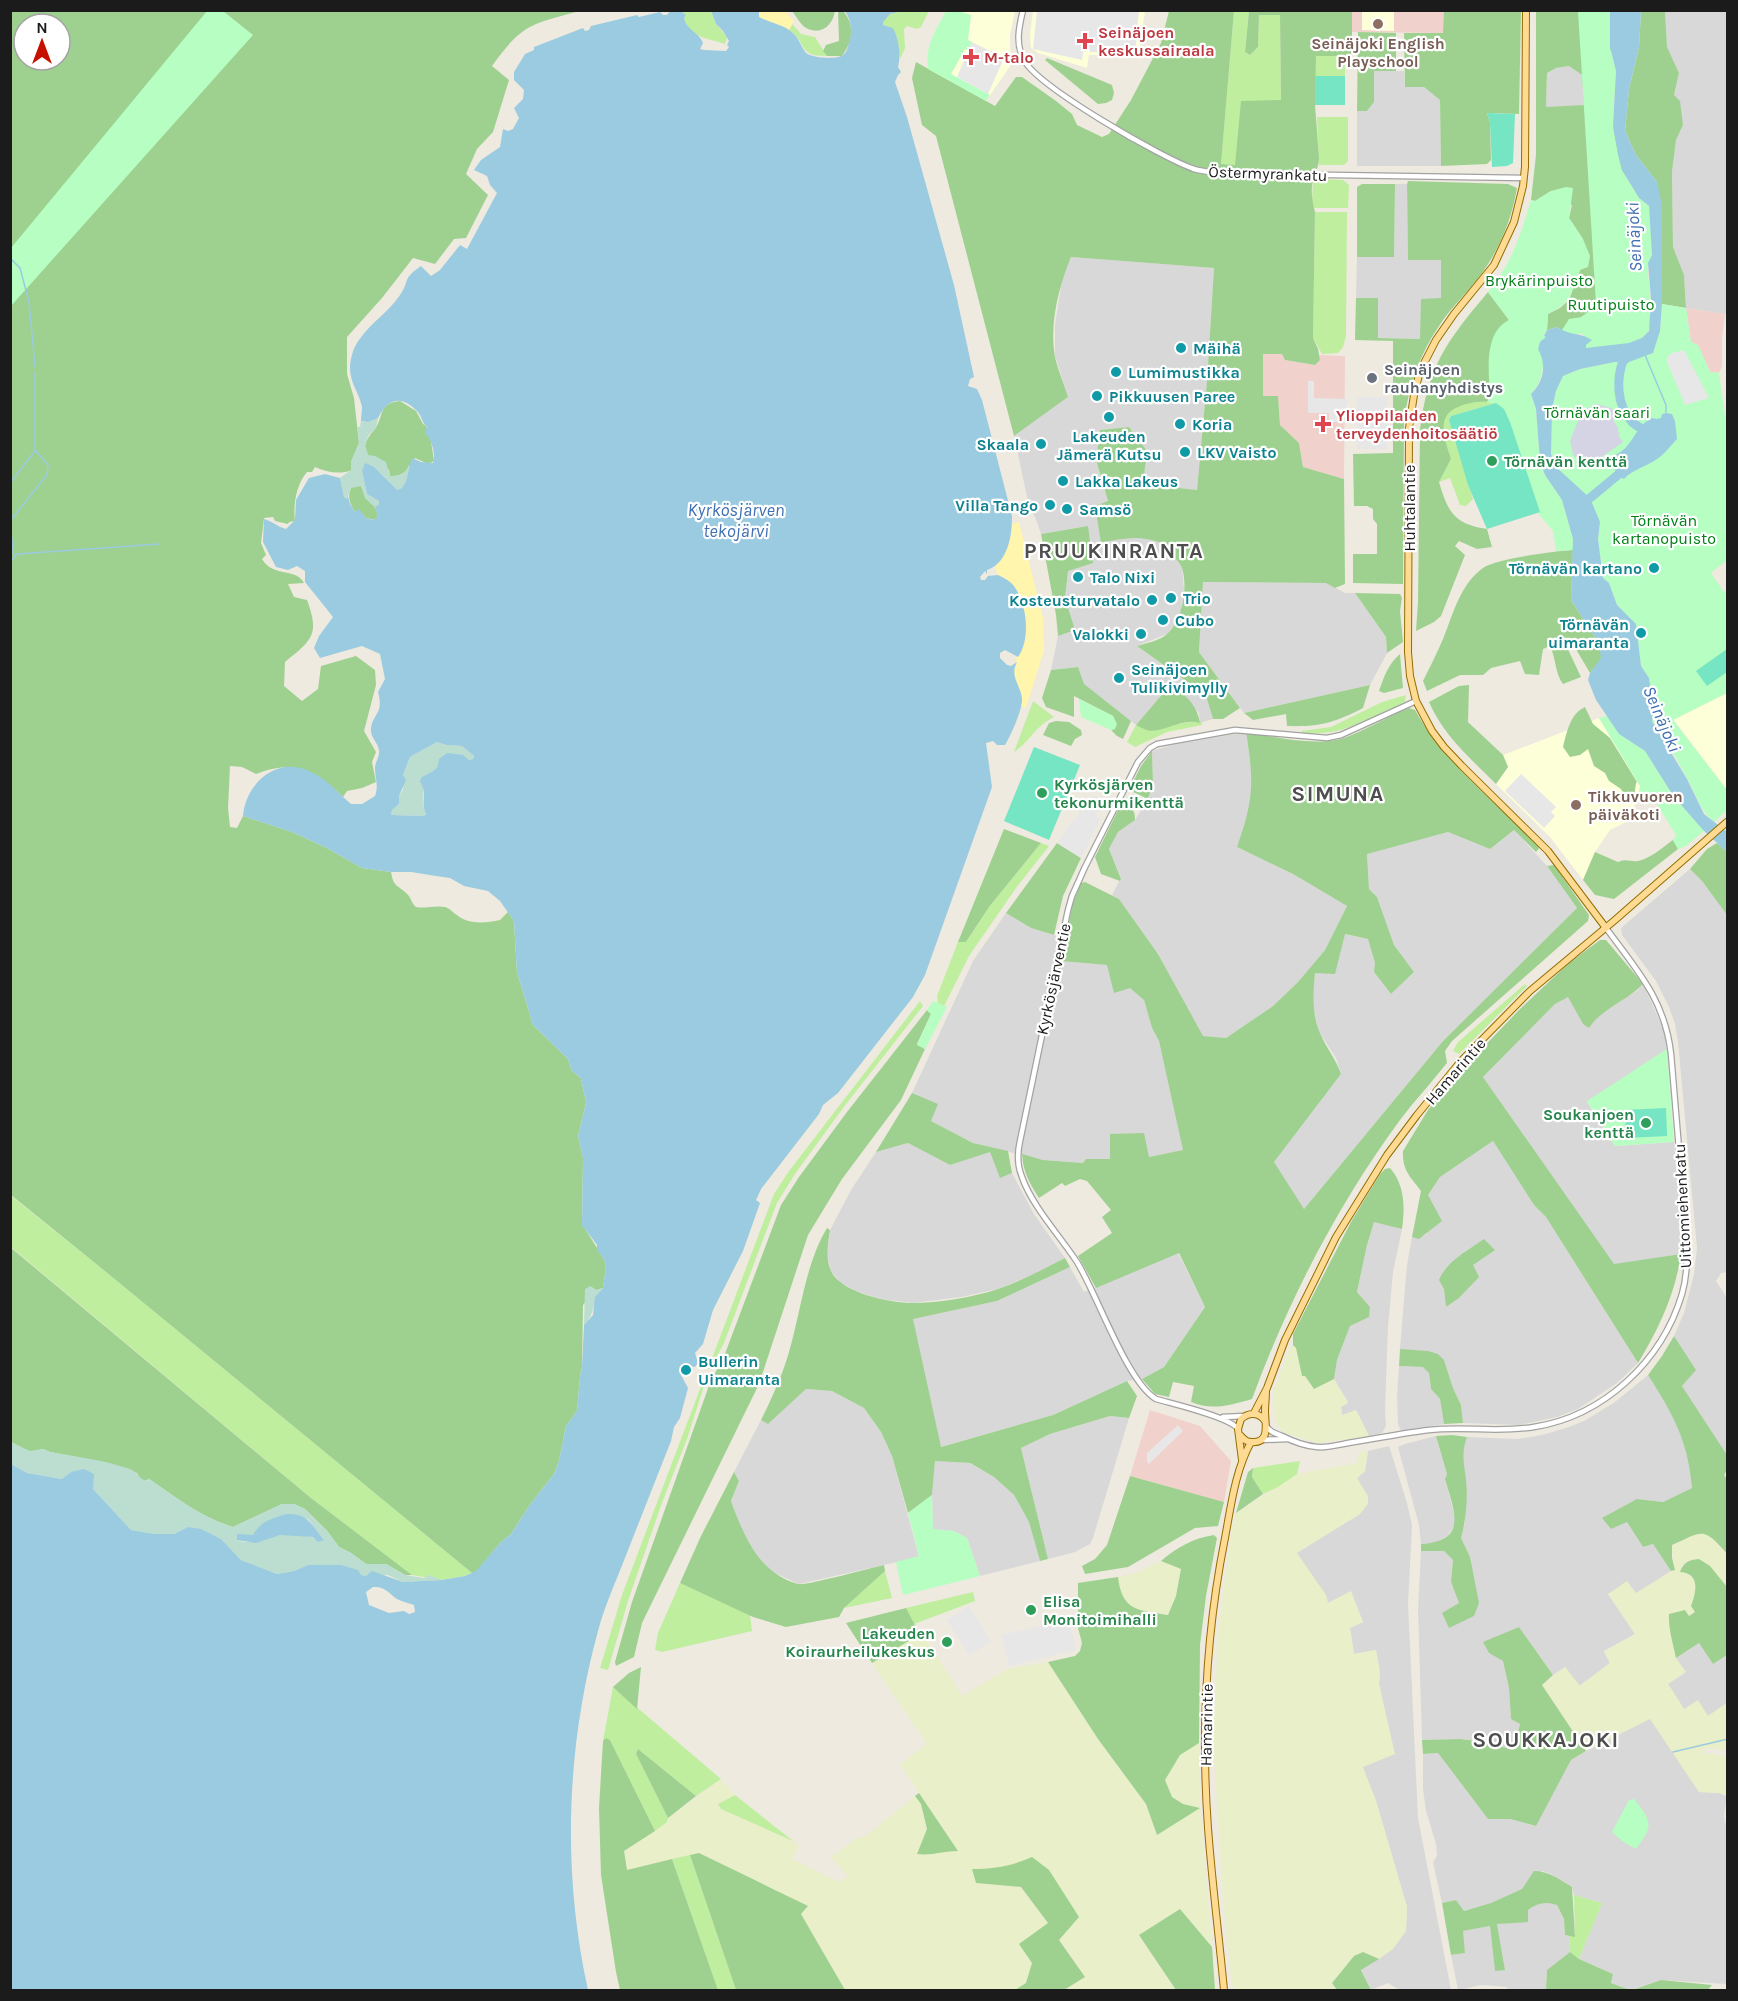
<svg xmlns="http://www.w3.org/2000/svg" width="1738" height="2001" font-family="Karla,sans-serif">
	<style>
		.residential { fill: #d9d8d8; fill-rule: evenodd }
		.commercial { fill: #f1d1cc }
		.education { fill: #fcffd7 }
		.farmland { fill: #e9efc8 }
		.grass { fill: #bfee9f }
		.forest { fill: #9ed190; fill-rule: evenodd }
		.wetland { fill: #bbded0; fill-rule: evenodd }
		.sand { fill: #fff5ac }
		.park { fill: #b6fec2 }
		.pitch { fill: #75e5c3 }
		.parking { fill: #e7e7e7 }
		.plaza { fill: #d5d4e4 }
		.water { fill: #9bcbe0; fill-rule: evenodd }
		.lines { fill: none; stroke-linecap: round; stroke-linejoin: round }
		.stream { stroke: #9bcbe0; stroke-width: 1.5 }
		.river { stroke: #9bcbe0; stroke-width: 9 }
		.minor-casing { stroke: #a2a2a2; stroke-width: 7 }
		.major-casing { stroke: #926e00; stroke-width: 8 }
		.minor { stroke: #fff; stroke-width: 4.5 }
		.major { stroke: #ffda93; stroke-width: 6 }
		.education-dot { fill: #8d6e63; stroke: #fff; stroke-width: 2 }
		.health-dot { fill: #e0444e; stroke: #fff; stroke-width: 2 }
		.culture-dot { fill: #0f9aa8; stroke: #fff; stroke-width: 2 }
		.worship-dot { fill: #6b7280; stroke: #fff; stroke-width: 2 }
		.leisure-dot { fill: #2e9e5b; stroke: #fff; stroke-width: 2 }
		.labels { text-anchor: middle; stroke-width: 4.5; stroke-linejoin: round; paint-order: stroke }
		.health-label { font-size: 16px; font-weight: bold; fill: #be3a42; stroke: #fff; text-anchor: start }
		.education-label { font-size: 16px; font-weight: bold; fill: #785e54; stroke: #fff }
		.street-label { font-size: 16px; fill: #1b1b1b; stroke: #fff }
		.park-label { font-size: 16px; fill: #028017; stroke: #fff }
		.culture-label { font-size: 16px; font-weight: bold; fill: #0d838f; stroke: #fff; text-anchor: start }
		.worship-label { font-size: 16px; font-weight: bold; fill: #5b616d; stroke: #fff; text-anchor: start }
		.leisure-label { font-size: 16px; font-weight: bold; fill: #27864d; stroke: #fff; text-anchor: start }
		.water-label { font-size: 18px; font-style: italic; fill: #406fb2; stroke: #fff }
		.district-label { font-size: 22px; font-weight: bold; letter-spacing: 1.5px; fill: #4e4e4e; stroke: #fff }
	</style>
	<rect width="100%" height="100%" fill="#eeeadf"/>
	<path class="residential" d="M1665,11H1726L1728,27V312L1725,314L1686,308L1684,276L1673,247L1672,172L1676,140L1683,125L1674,95L1679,73L1667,47Z
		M1569,66L1582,75L1584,105L1546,108L1547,73L1556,68Z
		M1374,71H1404L1405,87H1424L1440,99L1441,166H1357V111H1367L1374,102Z
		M1395,184H1407L1408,260H1441V299H1421V339L1378,338V299L1356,298L1357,257H1394Z
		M1071,257L1214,268L1207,381L1197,490L1143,484L1146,451L1129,427L1100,430L1096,460L1108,502L1095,506L1102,543L1120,538L1142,537L1164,544L1182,567L1184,589L1182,609L1176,623L1167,634L1137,646L1199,690L1207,699L1213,719L1200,723L1199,713L1171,684L1136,725L1083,684L1077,667L1051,670L1058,636L1074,630L1065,598L1068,571L1091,555V543L1087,526L1041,534L1036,519L1029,506L1014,436L1068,397L1055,356V325L1062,280Z
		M1203,582L1327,583L1345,593H1355L1386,637L1387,653L1370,685L1244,713L1199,652Z
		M1246,732L1252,774V795L1247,819L1237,847L1293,874L1347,906L1325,950L1298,982L1273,1006L1226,1038L1202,1036L1158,954L1119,899L1112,895L1121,878L1109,849L1118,832L1135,820L1148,799L1153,783L1152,751L1172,745Z
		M1514,830L1547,866L1577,908L1443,1041L1304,1209L1273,1163L1341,1074L1336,1058L1319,1032L1312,1001L1315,973L1345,934L1368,939L1375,963L1374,972L1391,994L1414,972L1394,945L1377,897L1369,889L1367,853L1448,832L1490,849Z
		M1690,869L1702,881L1727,915L1728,1272L1721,1273L1716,1281L1727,1298V1455L1682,1386L1695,1370L1674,1336L1684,1313L1694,1274L1697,1248L1678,1042L1675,1024L1669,1007L1656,981L1622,935L1621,928Z
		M1006,913L1031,928L1066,939L1062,961L1107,965L1144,1000L1152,1028L1159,1041L1184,1150L1149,1157L1110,1134V1159H1086L1083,1163L1043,1160L973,1143L931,1121L912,1093L973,961Z
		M1643,984L1663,1028L1667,1049L1587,1102L1615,1146L1674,1142L1680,1208L1681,1254L1614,1265L1483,1077L1555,1004L1568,996L1583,1024L1638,990Z
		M1493,1141L1534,1205L1546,1217L1638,1363L1617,1383L1578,1409L1557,1417L1519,1425L1463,1423L1461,1405L1453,1388L1444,1360L1400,1349L1407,1265L1412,1237L1419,1238L1427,1234L1428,1195L1440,1177ZM1484,1240L1472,1265L1447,1307L1444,1289L1464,1252Z
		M908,1143L950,1165L990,1151L1000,1177L1012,1173L1034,1214L1065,1258L1032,1275L998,1289L961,1297L913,1303L881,1299L855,1291L840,1282L831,1271L827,1254L830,1230L851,1190L876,1152Z
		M1374,1221L1402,1229L1393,1272L1388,1327L1385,1410L1386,1426L1382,1433L1369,1436L1356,1410L1342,1416L1341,1407L1348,1402L1334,1379L1337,1360L1350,1326L1370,1307L1357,1292L1367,1245Z
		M1178,1253L1205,1307L1164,1367L1142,1379L1127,1381L1053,1415L940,1447L912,1319L997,1301L1070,1267L1084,1292Z
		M1399,1366L1424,1367L1429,1373L1431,1389L1440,1399L1444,1424L1401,1431L1398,1424L1397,1398Z
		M1648,1375L1671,1411L1682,1438L1690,1468L1692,1488L1663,1502L1637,1499L1627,1522L1643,1547L1653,1544L1671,1571L1635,1594H1608L1635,1634L1604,1651L1610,1663L1579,1686L1565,1667L1553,1675L1519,1627L1489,1653L1503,1660L1509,1688L1511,1719L1520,1723L1513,1751L1486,1742L1460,1739L1422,1740L1418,1610L1421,1551H1444L1453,1560L1451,1582L1459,1603L1474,1616L1470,1557L1460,1538L1465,1522L1462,1450L1467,1437L1517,1439L1542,1435L1569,1427L1584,1421L1615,1402Z
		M806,1389L832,1391L864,1408L881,1432L892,1456L919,1557L799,1584L770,1571L744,1538L731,1501L739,1481L734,1472L761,1420L768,1423Z
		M1110,1416L1129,1418L1093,1538L1090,1544L1075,1552L1048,1559L1021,1448L1050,1434Z
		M1436,1436L1447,1474L1445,1479L1455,1517V1525L1448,1535L1437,1543L1421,1544L1419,1525L1398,1447L1405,1444Z
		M1389,1446L1407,1503L1412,1525L1408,1604L1418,1818L1451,1990H1400L1388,1983L1371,1990L1361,1969L1406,1931L1407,1907L1376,1801L1362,1767L1394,1754L1379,1684L1380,1673L1376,1650L1354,1654L1350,1628L1363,1622L1351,1592L1328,1603L1296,1552L1360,1514L1357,1478L1365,1471L1368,1451Z
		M935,1461L969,1463L994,1477L1014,1495L1029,1522L1040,1561L980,1576L967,1538L933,1530L932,1495Z
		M1699,1643L1713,1664L1727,1655V1703L1708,1716L1684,1709L1668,1684L1685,1672L1676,1658Z
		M1650,1718L1699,1792L1719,1793L1727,1796L1724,1815L1725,1823H1728L1727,1984L1661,1980L1630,1990L1611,1983L1613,1974L1579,1959L1602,1903L1574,1895L1572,1887L1551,1874L1543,1871L1534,1872L1523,1889L1491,1903L1464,1911L1456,1900L1442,1903L1433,1862L1437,1856L1436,1844L1426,1811L1423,1789V1754L1438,1753L1488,1819H1510L1535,1826L1571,1760L1586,1751Z
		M1550,1902L1557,1905L1564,1919L1565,1935L1569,1936L1570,1952L1547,1970L1546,1990H1508L1507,1987L1482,1985L1458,1990L1451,1955L1465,1953L1462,1931L1490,1926L1495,1970H1505L1497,1924L1528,1910L1537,1904Z"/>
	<path class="commercial" d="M1352,11H1444V33L1352,32Z
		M1686,308L1725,314L1722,338V366L1719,373L1710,372L1698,345L1691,342Z
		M1263,354H1282L1285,360L1315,365L1320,360L1319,355L1345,356L1344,479L1303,467L1299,443L1280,425L1278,397L1263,396Z
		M1150,1410L1200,1426L1231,1461L1224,1502L1130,1476Z"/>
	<path class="education" d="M947,11H1015L1010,35V49L1013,62L986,101L932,72L929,51Z
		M1033,11H1145L1140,47L1135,55H1089L1087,68L1038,53L1031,48L1030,35Z
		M1362,11H1394V31L1362,30Z
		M1727,693V790L1673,719Z
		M1599,718L1640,786L1638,799L1626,822L1610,830L1595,852L1583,880L1550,837L1496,784L1508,767L1503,755Z"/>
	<path class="farmland" d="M1293,1345L1296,1347L1305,1376L1313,1389L1334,1379L1348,1403L1341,1407L1342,1415L1356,1410L1369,1436L1318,1443L1282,1432L1275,1420L1273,1393L1290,1347Z
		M1368,1451L1365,1471L1357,1478L1368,1496V1504L1360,1514L1297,1553L1326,1595L1328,1603L1351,1591L1363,1622L1350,1628L1354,1654L1376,1650L1380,1673L1379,1684L1395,1754L1363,1767L1376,1801L1407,1907L1406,1931L1393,1949L1379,1959L1363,1952L1354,1956L1332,1983L1337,1990H1236L1232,1985L1223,1898L1213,1742L1218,1634L1232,1528L1236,1513L1297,1474L1357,1463L1359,1453Z
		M1700,1533L1708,1534L1727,1555V1587L1710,1566L1699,1560H1689L1683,1564L1680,1572H1685L1694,1579L1697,1589L1691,1606L1696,1612L1668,1625L1672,1632L1676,1658L1686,1672L1668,1684L1684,1709L1698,1700L1708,1716L1727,1703V1750L1704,1748L1703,1753L1727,1756V1796L1719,1793L1699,1792L1650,1719L1586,1751L1542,1685L1565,1667L1580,1686L1610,1663L1604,1652L1635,1634L1608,1594L1627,1581L1636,1593L1674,1570L1672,1545Z
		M1161,1561L1181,1569L1176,1596L1168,1615L1134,1609L1120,1594L1118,1577L1136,1573Z
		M922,1633L962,1696L1008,1669L1048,1662L1098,1739L1146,1804L1157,1835L1199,1808L1183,1804L1172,1797L1165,1780L1180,1755L1199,1743L1200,1808L1212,1947L1180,1909L1139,1935L1176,1990H1064L1085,1977L1059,1939L1032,1857L1015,1865L991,1869H973L976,1883L1021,1887L1048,1923L1026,1983L1015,1990H845L801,1914L808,1907L699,1853L627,1870L624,1851L667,1822L668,1818L721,1779L735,1795L718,1804L721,1809L793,1841L799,1846L792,1859L839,1882L848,1876L831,1857L859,1837L863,1838L915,1796L921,1804L927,1829V1855L939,1852L958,1851L900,1764L927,1744L872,1663Z"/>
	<path class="grass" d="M681,11H711L716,24L727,37L725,44C708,38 689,38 684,18L686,15Z
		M902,11L913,12L929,11L921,27L917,29L907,26L904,29L905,48L900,59C898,45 899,28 883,25V21L890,14Z
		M1234,11H1249L1245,52L1250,55L1258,47L1259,15H1280L1281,101L1235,165L1221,164Z
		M792,24L801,34L815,37L827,56C796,56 808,42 789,30Z
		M1316,56H1345V76H1315Z
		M1317,117H1348V161L1344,165H1319Z
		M1313,179L1343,180L1349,185L1348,208H1314L1312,202Z
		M1315,212H1347L1346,336L1343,347L1338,353L1322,354L1313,338Z
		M1478,401L1496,403L1451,416L1449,420L1473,499L1466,506L1460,505L1450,478L1439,482L1451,459C1447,446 1437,421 1449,411C1456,405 1470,403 1478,401Z
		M1406,695L1405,702C1397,708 1388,709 1379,714C1348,728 1338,735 1302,733V731L1331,727L1382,702Z
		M1033,701L1054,717C1033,728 1031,741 1014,752Z
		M1197,721L1202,722V725L1167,732L1135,747L1127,742L1136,725L1150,731L1177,724Z
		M1041,843L1049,846L1016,888L969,956L944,1006L938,1003L937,996L958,942L967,941L989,907Z
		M1525,984L1527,986L1459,1054L1453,1051L1458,1042Z
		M920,1001L923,1006L843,1108L795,1174L777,1203L724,1343L710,1369H708L774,1194L789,1171Z
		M10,1195L100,1267L472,1573L465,1576L442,1580L412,1575L311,1498L11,1247Z
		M703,1381L705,1383L687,1439L663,1500L628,1601L608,1670L600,1668L622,1595Z
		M1300,1461L1297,1474L1278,1487L1263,1494L1252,1477L1253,1468Z
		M885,1571L892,1598L844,1608Z
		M680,1583L750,1615L752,1631L662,1652L655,1650L658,1633Z
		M973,1592L975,1601L914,1624L906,1608Z
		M613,1687L721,1779L696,1796L638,1749L636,1754L668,1818L667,1822L655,1831L610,1740L603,1741Z
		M735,1795L793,1841L721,1809L718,1804Z
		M690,1855L736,1990H718L672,1859Z
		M1574,1895L1602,1903L1579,1959L1570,1952L1569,1936H1575Z"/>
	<path class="forest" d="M10,11H580C531,24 522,24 492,66L509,80L493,132L477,149L466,174L488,195L466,238L454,239L435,264L413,258L382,298L347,337V374L354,398L359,443L351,462L352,470C340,475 326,472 315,467L312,472H307C296,485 293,505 295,521L289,522L288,524L275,521L273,517L264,518L261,543L266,555L262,559C273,578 296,567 304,583L288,584L294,597L307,600C320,635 312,640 285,662L284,686L302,701L318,689L321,666L356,656L375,670L376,685L364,731L376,752L372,762L376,782L362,788L347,791L343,797C315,770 294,759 256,774L242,767L230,766L228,808L230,827L237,828L243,816L292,832L327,848L362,868L391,872C394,889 398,884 408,895C411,898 412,904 416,907C425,909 435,905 445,907C451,909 452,912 457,915C468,925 486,923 500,920L508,912L514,921L517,972L533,1025L568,1059L572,1071L581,1078L586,1103L578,1136L583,1158L582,1224L604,1259L606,1267L603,1288L597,1290L583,1305L582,1367L580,1377L577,1411L566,1426L559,1461L554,1474L529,1506L511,1534L501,1542L476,1572L472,1573L100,1267L11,1195ZM24,24H60V60H24Z
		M792,11H835C833,24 823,35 808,29C801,26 796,16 792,11Z
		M838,11H843C855,24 853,42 842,56H827L823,51L826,45L839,41Z
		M1169,11H1234L1221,164L1235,165L1241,101L1281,100L1280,15H1259L1258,47L1250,55L1245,52L1249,11H1352V56H1316L1315,105L1319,158C1319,166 1316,170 1314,177C1310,188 1312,201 1315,212L1313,338L1318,349L1320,360L1315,365L1285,360L1282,354H1263V396H1278L1280,425L1299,443L1303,467L1344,479L1345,584L1335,588L1326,583L1203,582L1199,652L1240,708L1223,719H1213L1207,699L1199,690L1137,646C1147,643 1159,641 1167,634C1183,620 1188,587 1182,568C1180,563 1174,557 1171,553C1168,549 1165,545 1161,543C1141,535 1122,538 1101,543L1095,506L1108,501L1096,460L1100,430L1129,427L1147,451L1143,484L1197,490L1207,381L1214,268L1071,257C1059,286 1049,324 1055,357C1058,370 1064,384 1068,397L1014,436L936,136L922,125L912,78L916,62L995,106L1016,77H1022L1056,101L1072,114L1077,125L1102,137L1109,134L1131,100L1161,43Z
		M1444,11H1521L1519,114L1487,113L1490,123L1491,160L1487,164L1441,166L1440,100L1424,87H1405L1404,33H1443Z
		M1536,11H1610L1613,126L1648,272L1562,330L1557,327L1547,330L1548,314L1560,308L1569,300L1580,270L1583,239L1569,218L1572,205L1551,191L1535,201L1531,200L1536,155ZM1569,66L1582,75L1584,105L1546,107L1547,73L1556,68Z
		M1641,11H1665L1667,47L1679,73L1674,95L1680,101L1683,125L1676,140L1672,172L1673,247L1684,275L1686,308L1662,304V261L1657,182L1636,155L1625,131L1629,89L1639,47Z
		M1358,32L1396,33V71H1374V102L1367,111H1357Z
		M1047,58L1112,85L1114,93L1112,100L1106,103L1098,104L1045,60Z
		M1408,181L1508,184L1517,188C1512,218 1500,248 1482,273C1469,291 1451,307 1439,326C1419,355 1409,387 1404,420L1403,584L1353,583V554H1377V524L1373,519V509L1367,506H1354L1353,454L1393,453V341L1355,340L1356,298H1378V338L1420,339L1421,299L1441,298V260H1408L1407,184Z
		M1362,184H1395L1394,257H1357V187Z
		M1488,292L1509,320L1489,358L1490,397L1487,402C1477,401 1467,403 1458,407C1435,416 1445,440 1451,459L1439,482C1448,512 1454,524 1487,529L1492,547L1477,549L1459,541L1455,546L1465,555L1441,616L1434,622L1416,631L1418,602L1420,430C1428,365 1447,341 1488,292Z
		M400,401L416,411L423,424L426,426L431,441L434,461L428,464L415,458C408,469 404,477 390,476L389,470L368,455L365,446C367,438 370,435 375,429C384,416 378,403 400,401Z
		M355,486H361C366,500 376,503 378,516L375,520L366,518L359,510L355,512C350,504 347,497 351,488Z
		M1088,526L1093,563L1068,571L1065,598L1075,630L1058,636L1056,615L1041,534Z
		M1573,550L1571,600L1599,643L1602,658L1590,673L1570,639L1564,641L1581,677L1563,684C1555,674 1556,658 1550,646L1543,649L1539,675L1525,674L1520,661L1491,668L1483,675H1460L1427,691L1423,681C1430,667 1437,653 1443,639C1453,615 1460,584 1483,568C1495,559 1555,551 1573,550Z
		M1355,593L1400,594L1402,598L1400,611L1403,642L1387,653L1386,637Z
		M1400,654L1403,688L1384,693L1379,691C1384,677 1388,664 1400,654Z
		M1078,667L1084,684L1131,721L1123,739L1117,736L1111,730L1115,729L1113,716L1074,696V717L1046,707L1042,698L1051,670Z
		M1171,684C1185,695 1197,704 1200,723C1182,718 1167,731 1150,731C1146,730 1140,727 1136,725Z
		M1370,685L1363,708C1334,723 1319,727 1287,726L1286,714L1253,720L1244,713Z
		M1469,685L1468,722L1503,755L1508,767L1496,784C1471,759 1443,735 1429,702L1459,686Z
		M1585,707L1593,724L1610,738L1637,782L1636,783L1634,797L1631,799L1626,798L1621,789L1609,781L1605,773L1594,766L1588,749L1580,755L1570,757L1563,747C1567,732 1570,714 1585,707Z
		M1409,708L1415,710C1443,761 1498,805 1540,847L1536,852L1514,830L1490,849L1448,832L1367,854L1369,889L1377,897L1394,945L1414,972L1391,994L1374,972L1375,963L1368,939L1345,934L1335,974L1315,973C1313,993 1312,1012 1319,1031C1325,1046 1336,1059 1341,1074L1274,1162L1304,1209L1443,1041L1577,908L1547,866L1554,865L1589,915L1588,921L1452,1041L1445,1051L1447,1063C1432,1082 1415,1100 1400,1120C1338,1204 1288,1301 1252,1399C1231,1405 1212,1411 1191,1402L1194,1386L1173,1382L1169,1397L1155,1394L1142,1379L1164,1367L1205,1307L1179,1253L1096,1288L1078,1256L1112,1233L1102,1217L1111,1210L1087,1181L1080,1179L1065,1186L1062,1183L1039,1198C1030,1184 1023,1172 1022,1154L1043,1160L1083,1163L1086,1159H1110V1134L1144,1133L1149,1157L1183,1150L1159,1041L1152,1028L1144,1000L1130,988L1114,993L1107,965L1061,961L1073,903L1081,883L1085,882L1119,899L1158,954L1203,1036L1226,1038L1273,1006L1298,982L1325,950L1347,906L1293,874L1237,847C1254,799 1254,782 1246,732C1276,737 1314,747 1344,738C1366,730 1387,717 1409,708Z
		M1056,721L1069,722L1081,730L1082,735L1075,739L1071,746L1043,735L1049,723Z
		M1152,751L1153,783L1148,799L1129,790L1141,766Z
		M1124,805C1133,808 1135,811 1135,820L1118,832L1109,849L1121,879L1120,881L1101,874L1095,857L1120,806Z
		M1004,829L1041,843L989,907L966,942H958Z
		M1673,840L1678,849L1614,899L1595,895L1583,880L1595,852L1618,862C1626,858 1630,862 1638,861C1650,859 1663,847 1673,840Z
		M1057,843L1081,858L1063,896L1054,935L1031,928L1006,913Z
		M1717,843L1727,852V915L1702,881L1690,869L1707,849Z
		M1600,940H1606L1643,984C1627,1001 1602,1008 1589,1028L1583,1024L1568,997L1555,1004L1483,1077L1614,1264L1681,1254C1675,1295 1659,1328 1638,1363L1546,1217L1534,1205L1493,1141L1440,1177L1428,1195L1442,1221L1419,1239L1412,1237L1421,1191C1411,1177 1402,1171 1403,1151L1428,1110L1450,1082L1519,1010L1569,963Z
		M927,1010L931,1014L917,1044L925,1049L901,1100L842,1179L808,1235L759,1384L642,1623L634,1657L616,1666L615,1662L632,1602L711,1380L723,1359L781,1205L799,1177L847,1112Z
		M912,1093L938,1104L931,1121L973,1143L1008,1151L1012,1173L1000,1178L990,1152L950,1165L908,1143L876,1152Z
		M1390,1168C1405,1185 1405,1207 1402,1229L1374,1222L1367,1245L1357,1292L1370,1307L1369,1317L1350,1326L1337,1360L1334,1379L1314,1389L1305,1376H1302L1296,1348L1293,1345V1334L1351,1222L1380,1174L1385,1169Z
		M827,1228L830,1230C828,1244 825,1257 831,1271C841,1293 890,1303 913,1303C939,1303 974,1297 998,1289C1022,1281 1043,1269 1065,1258L1070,1267L997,1301L913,1319L941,1447L1053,1415L1127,1381L1137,1396L1129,1418L1110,1416L1050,1434L1021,1448L1048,1559L1040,1561L1029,1522L1014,1495L994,1477L970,1463L935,1461L932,1495L908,1513L892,1456L881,1432L864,1408L832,1391L806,1389L768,1424L761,1420C772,1398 782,1376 789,1352C801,1311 805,1265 827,1228Z
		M1484,1239L1495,1250L1473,1265L1479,1277L1459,1298L1446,1307L1444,1289L1439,1280C1446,1262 1468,1250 1484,1239Z
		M10,1247L311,1498L412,1575H405L386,1564H366L351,1553L339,1547L328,1532L305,1509L294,1504H282L233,1527C202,1518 175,1497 149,1479L145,1481L140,1479L137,1473L108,1463L50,1452L43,1449L30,1452L11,1442Z
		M1674,1336L1696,1370L1682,1386L1727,1455V1470L1724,1475L1728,1481V1555C1703,1526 1704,1531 1672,1545V1558L1675,1570L1671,1571L1653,1544L1643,1547L1627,1522L1611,1529L1602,1518L1637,1499L1663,1502L1692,1488C1688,1441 1673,1414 1648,1375L1662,1356Z
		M1400,1349L1428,1351L1438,1354L1444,1360L1453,1388L1461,1405L1463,1423L1444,1424L1440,1399L1431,1389L1429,1373L1423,1367L1399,1366Z
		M1452,1435L1467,1437C1461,1454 1464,1462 1466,1480C1468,1499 1466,1520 1461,1538L1470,1557L1479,1603L1474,1616L1449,1628L1442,1613L1459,1603L1451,1582L1453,1560L1444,1551H1421V1544C1469,1541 1454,1511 1445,1479L1447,1474L1436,1436Z
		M1253,1468L1252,1477L1263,1494L1236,1513L1248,1472Z
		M734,1472L739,1481L731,1501C743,1534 759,1574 798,1584C806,1586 870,1568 884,1565L885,1571L844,1608L839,1617L786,1627L753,1617L680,1583L701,1536Z
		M1130,1476L1224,1502L1218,1526L1195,1528L1128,1567L1085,1574L1082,1566L1095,1559L1107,1545Z
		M1214,1535L1217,1538L1206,1596L1200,1645L1199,1743L1180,1755L1165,1780L1172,1797L1183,1804L1200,1808L1157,1835L1146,1804L1098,1739L1048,1662L1075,1656L1080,1651L1082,1643L1078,1628V1583L1118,1577C1122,1612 1139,1610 1168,1615L1176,1596L1181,1569L1161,1561C1177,1547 1194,1538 1214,1535Z
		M1699,1559L1710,1566L1727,1587V1655L1713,1664L1699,1643L1676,1658C1673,1643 1668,1628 1669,1614L1685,1610L1689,1616L1695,1612L1691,1606C1696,1593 1701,1573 1680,1572C1684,1562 1688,1560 1699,1559Z
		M906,1608L916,1627L922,1633L872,1663L846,1623Z
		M1519,1627L1553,1675L1542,1685L1586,1751L1571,1760L1536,1826L1510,1819H1488L1438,1753L1423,1754L1422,1740L1460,1739L1486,1742L1513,1750L1520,1724L1511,1719L1509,1688L1503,1661L1489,1653L1483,1642Z
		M641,1667L637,1709L613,1687L629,1673Z
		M606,1738L610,1740L655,1831L624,1851L627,1870L672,1859L718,1990H620L616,1972L601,1875L599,1808L603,1741Z
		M638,1749L696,1796L668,1818L636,1754Z
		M919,1793L958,1851C944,1851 931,1856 917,1854L927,1829L921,1804L915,1796Z
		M699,1853L808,1906L801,1914L845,1990H736L690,1855Z
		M1032,1857L1049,1870L1079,1917L1059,1940L1085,1977L1064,1990H1015L1026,1983L1032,1963L1019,1944L1048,1923L1021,1887L976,1883L972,1869C994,1869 1012,1866 1032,1857Z
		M1534,1871C1549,1871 1559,1879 1572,1887L1575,1937L1565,1935L1564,1919L1557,1905C1546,1901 1537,1903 1528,1910V1922L1497,1924L1505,1970L1495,1971L1490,1926L1463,1931L1465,1953L1451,1955L1442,1903L1456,1900L1464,1911L1491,1903L1522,1889Z
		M1180,1909L1212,1947L1215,1990H1176L1139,1935Z
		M1363,1952L1379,1959L1361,1970L1371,1990H1337L1332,1983L1354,1956Z
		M1570,1952L1579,1959L1613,1974L1611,1983L1630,1990H1546L1547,1970Z
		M1661,1980L1712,1985L1708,1990H1632Z"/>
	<path class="wetland" d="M377,418H378L376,428L368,436L365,446L368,455L375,456L386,462L390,476C401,476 406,474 409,464V479L401,490H396L380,473L362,471L367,494L379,501L380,505L376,507L371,504L365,498L361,486L351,488L347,499L344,497L340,478L351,470V462L359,443L357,427H360L361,421L364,422Z
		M437,742L446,745L462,746L474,756L473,759L438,766L434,773L425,775C424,787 420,803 426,814L424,816L391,815L392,810L399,804V796L403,790V775L410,757Z
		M590,1286L597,1290L603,1288C591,1299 597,1313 584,1325L585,1289Z
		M10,1442L30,1451L43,1449L50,1452C77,1457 104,1460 130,1469C138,1472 139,1480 148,1481V1478C175,1497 202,1518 233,1527L282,1504H294L305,1509L328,1532L339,1547L351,1553L366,1564H386L405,1575L424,1578L429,1575L442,1580L403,1582L388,1575L366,1576L308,1565L294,1571L277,1574L241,1560L221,1539L188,1527L174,1534H154L131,1530L92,1488L71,1472L63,1479L27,1473L11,1464ZM308,1519L324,1540C311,1536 293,1534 280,1535C264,1537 254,1546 237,1540L240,1535H253Z"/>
	<path class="sand" d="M759,11H785L794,21L789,30L759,17Z
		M1019,522L1043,618L1044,650L1026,708L1021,706C1023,691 1013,685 1014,672C1014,665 1017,663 1016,657H1018L1007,579L998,575L995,567C1005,554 1012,541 1012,524Z"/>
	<path class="park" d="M207,11H223L253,35L11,306V248Z
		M946,11H958L971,15L968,40L972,42L969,50L965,49L951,74L990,95L986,101L928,69C925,45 935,32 946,11Z
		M1578,11H1610V47L1616,71L1613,126L1618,154L1622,170L1639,198L1649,206C1650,221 1652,237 1652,252C1652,258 1648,263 1648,270C1648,284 1656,321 1647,333C1635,349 1603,347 1586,348L1583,334H1571L1562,330L1569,319L1582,317L1596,304Z
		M1566,187L1573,188L1569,218L1583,239L1590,256L1588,267L1580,270C1571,294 1572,302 1548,314L1547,330L1544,335L1547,337L1544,341C1544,360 1545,379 1531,394L1536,409L1540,461L1545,475L1562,500L1573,539V550L1556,551L1553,531L1538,513L1510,422C1505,410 1501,404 1487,402L1490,397C1489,372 1483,333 1509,320L1488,292C1511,265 1521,234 1531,200L1535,201L1551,191Z
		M1662,304L1686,308L1691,342L1698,345L1710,372L1719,373L1727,428V560L1711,573L1724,592L1727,590V693L1673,720L1727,790V810L1714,822C1699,809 1696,794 1687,778C1678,762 1663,733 1652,721L1654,710L1649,678L1641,666L1636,624L1617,605L1609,583L1603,578L1598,539L1600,522L1583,492L1556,467L1551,454V409L1556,391L1563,376L1580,369L1615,362H1619L1625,366L1629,362L1653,352L1660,331Z
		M1079,699L1113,716L1117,724L1115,729L1111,730L1081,717Z
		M1607,716L1619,734L1645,751L1674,797L1704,831L1686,846L1678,849L1673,840L1676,835L1652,796L1639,793L1640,786L1599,718Z
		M933,1001L947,1007L925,1049L917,1045L931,1014L927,1010Z
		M1667,1049L1674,1142L1615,1146L1587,1101Z
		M932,1495L933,1529L954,1531L967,1538L980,1576L903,1595L896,1562L919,1556L908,1513Z
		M1634,1799C1652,1822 1654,1825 1636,1849L1622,1841L1612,1832L1629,1800Z"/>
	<path class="pitch" d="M1315,76H1345V105H1315Z
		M1487,113L1515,114L1513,163L1507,166L1492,167L1490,123Z
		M1496,403L1504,409L1510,422L1540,512L1487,529L1468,485L1449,420L1451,416Z
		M1727,649V672L1707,686L1696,671Z
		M1034,747L1080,765L1049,840L1004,821Z
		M1666,1108L1667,1136L1626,1138L1625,1110Z"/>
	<path class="parking" d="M1037,11H1139L1137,28H1136V52H1090L1089,46H1084L1082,60L1033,49Z
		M972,42L1004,58L988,94L957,77Z
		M1684,350L1709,398L1685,405L1668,364L1667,357L1672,353Z
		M1308,381H1314V398L1347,399V422H1329V413H1308Z
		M1357,397H1387V449H1357Z
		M1521,774L1556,807L1551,812L1555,816L1544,828L1505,791Z
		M1093,795L1104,802L1095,816L1100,819L1081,858L1057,843Z
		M1178,1425L1183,1431L1149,1464L1147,1462V1453Z
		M969,1606L991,1642L969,1655L947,1620Z
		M1069,1619L1076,1650L1009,1666L1002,1635Z"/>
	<path class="plaza" d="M1597,404L1611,408L1618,415L1613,420L1619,429L1617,430L1620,434L1618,435L1623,442L1592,464L1584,465L1573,455L1570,441L1580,416L1588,408Z"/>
	<path class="water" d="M681,11L686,15L684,18C687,31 699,32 703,43L700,49L704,50L726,51L729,47L727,45L729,41L723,31L716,24L711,11H759V17C769,23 783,24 793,33C799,38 801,47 806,53C812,58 837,60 843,55C847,52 848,47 849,42C853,31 851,20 845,11H902L890,14L883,22V25L893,28C899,39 901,55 898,67L901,72L898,75L895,82L907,117L954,285L974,377L970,379L968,386L977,389L982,400L1012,516C1012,536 1008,563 987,570V574L985,571L980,577L981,580H985L988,576L998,575C1004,578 1010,581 1014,586C1027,604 1031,639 1018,657L1005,650L1000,653V658L1007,665L1011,666L1017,662C1009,677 1021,685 1022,699C1022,711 1011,735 1005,745H997L993,741L986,743L992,787L925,975L913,997L838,1093L823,1105L819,1114L761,1189L756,1200L760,1203L743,1251L713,1310L703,1344L695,1353L698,1363L695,1367L686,1366L681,1375L688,1388L680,1418L674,1427L671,1441C655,1482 639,1522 623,1563C614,1586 604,1608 598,1631C566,1748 562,1872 588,1990H11V1464L27,1473L62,1479L71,1472L84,1469L94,1474L93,1489L131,1530L154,1534H174L188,1527L201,1529L221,1539L241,1560L277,1574L294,1571L308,1565H341L358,1570L361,1575L366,1576L372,1571L403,1582L442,1580L465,1576L476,1571L501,1542L511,1534L529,1506L554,1474L559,1461L566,1426L577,1411L580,1377L582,1367L584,1325L593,1315L595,1297L603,1288L606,1267L604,1259L597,1250V1245L582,1225L583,1158L578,1136L586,1103L581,1078L572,1071L568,1059L533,1025L517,972L514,921L500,901L488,891L464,886L450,878L436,876L411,872H391L362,868L327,848L292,832L243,816C246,783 277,755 311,772C327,779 338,793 351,804H362L375,796C379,785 375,779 375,768C375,762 380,757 379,750C378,742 370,738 371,728C373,713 384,714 378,692L385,679L380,654L362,646L320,658L314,648L319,636L333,617L305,582V571L297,566L288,570L276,567L263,542L264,519C272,521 278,527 286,529L295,520L296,500L309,478L325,474L340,478L344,497L347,499L348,496L350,504L355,512L359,509L366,518L374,520L378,516L375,506L379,505V501L367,494L362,471L365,463L374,467L397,490L401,489C410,479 407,470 412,458L421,462L433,463C436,454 432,440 425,433L427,427C422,423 422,416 417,411C401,394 387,399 378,418L368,422L361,421C361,416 362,411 362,407C359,391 350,385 350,366C351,357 353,348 359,340C370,323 389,312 400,295C411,279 401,280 421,266L431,276L440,270L460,245L467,249L497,193L490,185L487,176L474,170L481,160L500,147L503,129L508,131L513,129L519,118L514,108L523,99L524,90L514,80V72L525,54L534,50V47L583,28L585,31L589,30L591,26L637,15L639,17L660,12L663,15H667L670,11ZM437,742L446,745L462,746L474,756L473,759L469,760L463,755L447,753L439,759C438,773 431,771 421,778L420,782C428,792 420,803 426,814L424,816L391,815L392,810L399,804V796L406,780L403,775L410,757ZM373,1587C387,1586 389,1595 399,1600C403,1602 409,1603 414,1605L415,1612L409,1614L404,1611L389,1613L369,1605L366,1592Z
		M1610,11H1641L1639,47L1629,89L1625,131L1636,155L1657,182L1662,205V304L1660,331L1653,353L1629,362L1625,366L1621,365L1619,362H1615L1580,369L1563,376L1556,391L1552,409L1551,454L1556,467L1590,498L1600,522L1598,539L1603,578L1609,583L1617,605L1636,624L1641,666L1649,678L1654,710L1652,721L1687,779L1704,814L1727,832V852L1704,831L1674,797L1645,751L1619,734L1596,700L1588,680L1590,673L1601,658L1599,643L1571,600L1573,539L1562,500L1545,475L1540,461L1536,409L1531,394C1544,381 1547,365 1538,349L1540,342L1546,337L1544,336L1547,330L1557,327C1571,336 1579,332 1592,340L1586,345V348L1629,343L1642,338L1649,331L1651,299L1648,263L1652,255L1649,206L1639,198L1622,170L1618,154L1613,126L1616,71L1610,47Z
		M1666,413L1672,414L1675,421L1677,439C1670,446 1665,454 1657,459C1646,467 1633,469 1624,479L1617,476L1611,458L1612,456C1633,450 1634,426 1652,418L1657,419L1661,418L1662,414Z
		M286,1514C308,1513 311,1524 324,1540L318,1542L313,1537L280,1535L256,1543L237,1540V1534L253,1535C261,1521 271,1519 286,1514Z"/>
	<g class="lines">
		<path class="stream" d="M10,258L20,268L29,302L35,367
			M1645,355L1666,405V412
			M10,483L35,451V372
			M10,521L47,475L48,465L36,451
			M10,525L14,557
			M10,562L17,554L160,544
			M1673,1752L1728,1739"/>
		<path class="river" d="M1624,358C1616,378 1616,405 1632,422C1636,426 1643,428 1646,433
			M1590,498L1625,469"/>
		<defs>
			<path id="minor" d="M1023,10C1019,27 1015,44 1024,60C1038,87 1162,158 1194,169C1201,171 1209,172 1216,173L1524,178
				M1223,1417L1244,1416
				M1267,1427C1271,1433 1275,1433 1282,1436C1292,1441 1305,1446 1317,1447C1327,1448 1338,1445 1348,1443C1375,1439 1402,1433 1429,1430C1464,1426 1499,1433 1534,1427C1604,1416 1662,1361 1682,1294C1687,1277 1687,1260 1687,1244L1671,1054C1665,1000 1637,970 1606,928
				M1238,1429C1230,1417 1173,1404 1156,1399C1127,1382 1097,1294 1077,1262C1060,1236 1032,1206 1022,1177C1017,1165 1017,1154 1020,1141L1068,910L1072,896L1085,867L1138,762L1150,748L1157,744L1235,730L1327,738L1341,735L1416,701
				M1261,1440L1287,1439"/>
			<path id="major" d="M1526,10L1525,167L1523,186L1514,222L1494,265L1454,314L1436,340L1420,371L1414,395L1409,428L1408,652L1410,676L1416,701L1432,731L1444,747L1462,766L1548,851L1606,928
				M1254,1413L1267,1388L1285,1340L1336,1237L1387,1155L1417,1115L1461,1061L1530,991L1615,920L1728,821
				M1239,1434C1243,1438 1245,1442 1251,1442C1271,1444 1265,1423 1265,1411C1265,1405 1266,1398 1266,1391
				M1242,1460L1238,1429L1241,1419C1249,1412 1259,1412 1265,1421
				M1224,1990C1219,1936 1212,1882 1208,1828C1201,1731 1206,1633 1225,1538C1231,1506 1235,1471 1251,1442"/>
		</defs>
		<use href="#minor" class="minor-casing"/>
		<use href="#major" class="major-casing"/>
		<use href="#minor" class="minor"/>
		<use href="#major" class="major"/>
	</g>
	<g class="education-dot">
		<circle cx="1378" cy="24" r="6"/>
		<circle cx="1576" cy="805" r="6"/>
	</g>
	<g class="health-dot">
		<path d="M1082 32h6v6h6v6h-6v6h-6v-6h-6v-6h6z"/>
		<path d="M968 48h6v6h6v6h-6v6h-6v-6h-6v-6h6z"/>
		<path d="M1320 415h6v6h6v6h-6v6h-6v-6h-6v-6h6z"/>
	</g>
	<g class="culture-dot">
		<circle cx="1181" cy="348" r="6"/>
		<circle cx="1116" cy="372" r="6"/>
		<circle cx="1097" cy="396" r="6"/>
		<circle cx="1109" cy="417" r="6"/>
		<circle cx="1180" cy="424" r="6"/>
		<circle cx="1041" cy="444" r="6"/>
		<circle cx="1185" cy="452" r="6"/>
		<circle cx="1063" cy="481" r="6"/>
		<circle cx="1050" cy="505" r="6"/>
		<circle cx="1067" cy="509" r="6"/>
		<circle cx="1654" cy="568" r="6"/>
		<circle cx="1078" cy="577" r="6"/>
		<circle cx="1171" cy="598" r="6"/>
		<circle cx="1152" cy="600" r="6"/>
		<circle cx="1163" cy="620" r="6"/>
		<circle cx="1641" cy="633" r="6"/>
		<circle cx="1141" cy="634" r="6"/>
		<circle cx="1119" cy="678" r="6"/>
		<circle cx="686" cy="1370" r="6"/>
	</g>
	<circle class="worship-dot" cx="1372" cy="378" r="6"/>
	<g class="leisure-dot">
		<circle cx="1492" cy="461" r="6"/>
		<circle cx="1042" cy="793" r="6"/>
		<circle cx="1646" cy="1123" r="6"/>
		<circle cx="1031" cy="1610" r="6"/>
		<circle cx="947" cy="1642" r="6"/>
	</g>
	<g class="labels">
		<g class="health-label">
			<text x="1098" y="38">Seinäjoen<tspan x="1098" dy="18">keskussairaala</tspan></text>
			<text x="984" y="63">M-talo</text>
			<text x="1336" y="421">Ylioppilaiden<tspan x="1336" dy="18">terveydenhoitosäätiö</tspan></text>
		</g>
		<g class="education-label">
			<text x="1378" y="49">Seinäjoki English<tspan x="1378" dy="18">Playschool</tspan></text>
			<text x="1588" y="802" text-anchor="start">Tikkuvuoren<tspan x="1588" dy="18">päiväkoti</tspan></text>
		</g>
		<g class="street-label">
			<text transform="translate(1268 173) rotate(2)" y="6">Östermyrankatu</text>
			<text transform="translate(1409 508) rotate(-90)" y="6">Huhtalantie</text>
			<text transform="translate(1053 979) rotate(-78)" y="6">Kyrkösjärventie</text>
			<text transform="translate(1455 1071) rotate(-49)" y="6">Hamarintie</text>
			<text transform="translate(1682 1206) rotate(-93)" y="6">Uittomiehenkatu</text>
			<text transform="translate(1206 1725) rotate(-89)" y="6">Hamarintie</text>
		</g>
		<g class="park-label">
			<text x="1539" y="286">Brykärinpuisto</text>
			<text x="1611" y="310">Ruutipuisto</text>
			<text x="1597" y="418">Törnävän saari</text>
			<text x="1664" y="526">Törnävän<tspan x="1664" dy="18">kartanopuisto</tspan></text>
		</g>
		<g class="culture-label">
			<text x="1193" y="354">Mäihä</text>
			<text x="1128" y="378">Lumimustikka</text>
			<text x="1109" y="402">Pikkuusen Paree</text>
			<text x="1192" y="430">Koria</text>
			<text x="1109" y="442" text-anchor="middle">Lakeuden<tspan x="1109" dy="18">Jämerä Kutsu</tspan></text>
			<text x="1029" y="450" text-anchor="end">Skaala</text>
			<text x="1197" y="458">LKV Vaisto</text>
			<text x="1075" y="487">Lakka Lakeus</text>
			<text x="1038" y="511" text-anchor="end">Villa Tango</text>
			<text x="1079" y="515">Samsö</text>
			<text x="1642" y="574" text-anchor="end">Törnävän kartano</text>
			<text x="1090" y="583">Talo Nixi</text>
			<text x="1183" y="604">Trio</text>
			<text x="1140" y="606" text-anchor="end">Kosteusturvatalo</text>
			<text x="1175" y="626">Cubo</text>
			<text x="1629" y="630" text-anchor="end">Törnävän<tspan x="1629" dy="18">uimaranta</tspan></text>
			<text x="1129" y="640" text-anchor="end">Valokki</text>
			<text x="1131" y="675">Seinäjoen<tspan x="1131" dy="18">Tulikivimylly</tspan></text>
			<text x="698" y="1367">Bullerin<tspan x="698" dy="18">Uimaranta</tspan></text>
		</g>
		<g class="worship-label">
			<text x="1384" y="375">Seinäjoen<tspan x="1384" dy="18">rauhanyhdistys</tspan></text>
		</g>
		<g class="leisure-label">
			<text x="1504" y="467">Törnävän kenttä</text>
			<text x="1054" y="790">Kyrkösjärven<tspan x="1054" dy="18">tekonurmikenttä</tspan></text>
			<text x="1634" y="1120" text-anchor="end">Soukanjoen<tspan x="1634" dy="18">kenttä</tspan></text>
			<text x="1043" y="1607">Elisa<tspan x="1043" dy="18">Monitoimihalli</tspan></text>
			<text x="935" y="1639" text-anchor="end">Lakeuden<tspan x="935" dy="18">Koiraurheilukeskus</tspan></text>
		</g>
		<g class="water-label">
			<text transform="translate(1634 237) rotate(-93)" y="6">Seinäjoki</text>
			<text x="736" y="516">Kyrkösjärven<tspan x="736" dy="21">tekojärvi</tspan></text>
			<text transform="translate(1662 719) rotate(67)" y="6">Seinäjoki</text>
		</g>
		<g class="district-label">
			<text x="1114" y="558">PRUUKINRANTA</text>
			<text x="1338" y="801">SIMUNA</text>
			<text x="1546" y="1747">SOUKKAJOKI</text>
		</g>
	</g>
	<rect width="1738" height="2001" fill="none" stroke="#1b1b1b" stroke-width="24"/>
	<g transform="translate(42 42)"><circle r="28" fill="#ffffff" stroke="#a4a4a4" stroke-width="1.5"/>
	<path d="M0-4.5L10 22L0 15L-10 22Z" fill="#c61100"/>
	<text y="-9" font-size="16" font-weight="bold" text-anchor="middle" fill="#1b1b1b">N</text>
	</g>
</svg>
